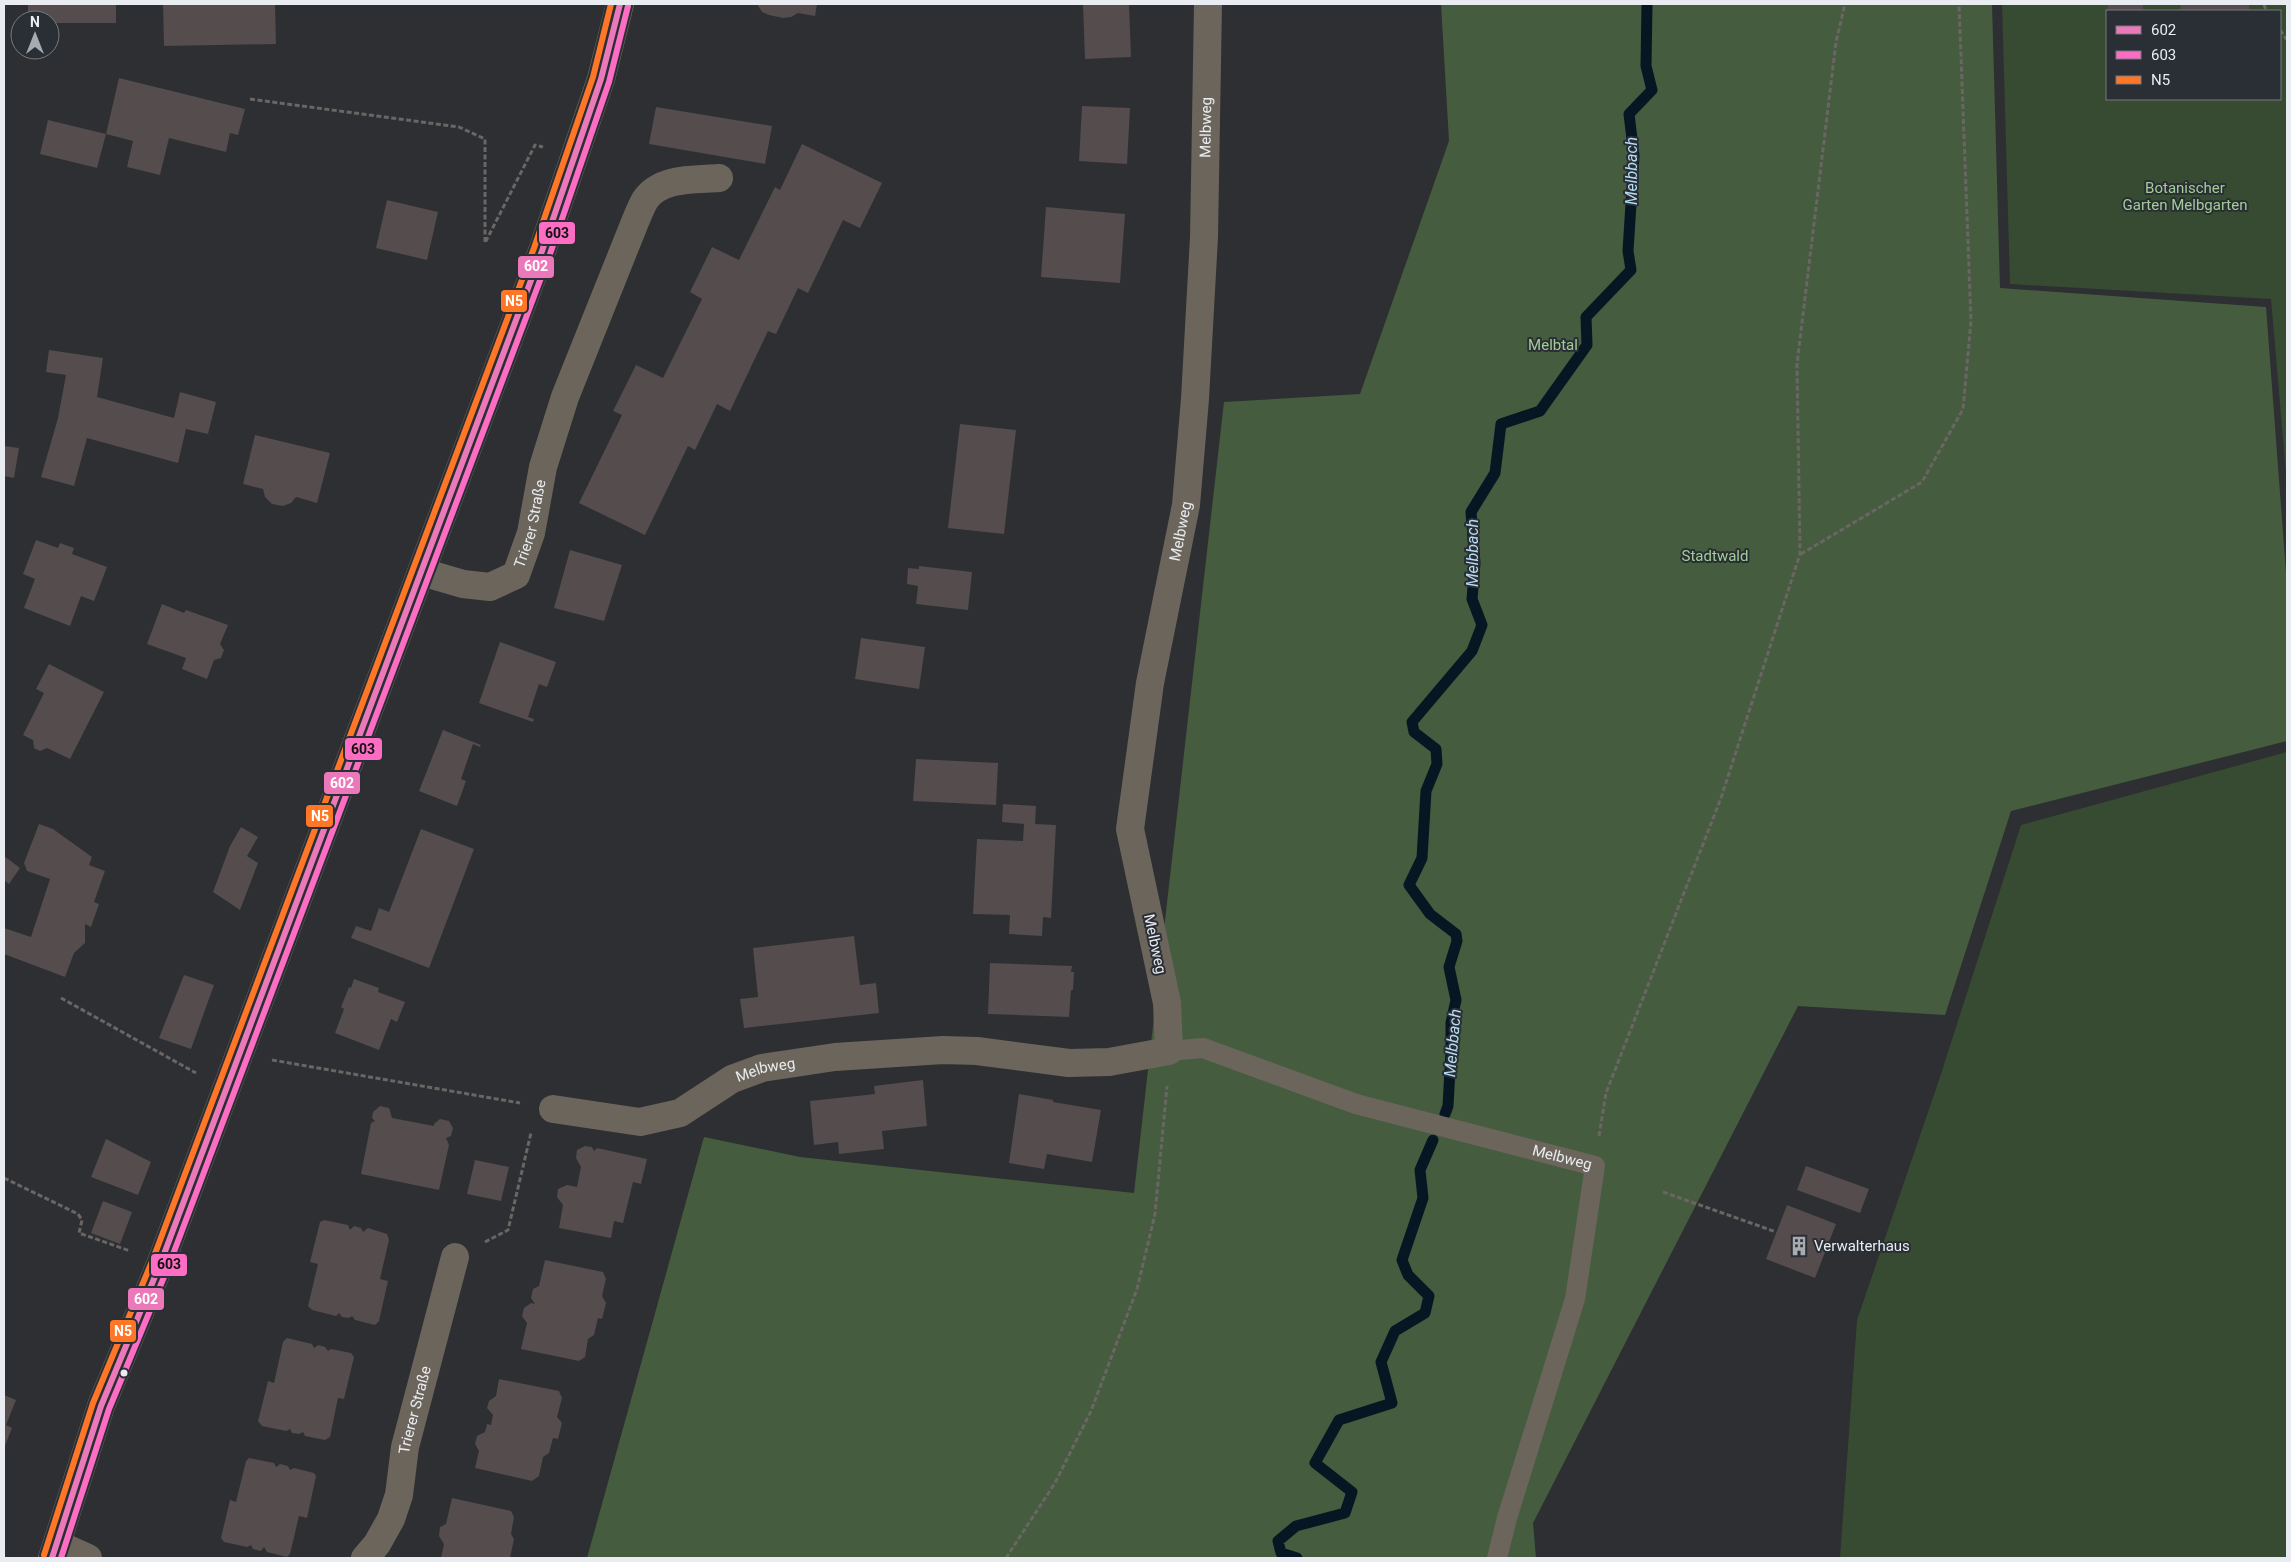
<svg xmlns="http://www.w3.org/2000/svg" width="2291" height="1562" font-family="Roboto,sans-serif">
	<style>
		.green { fill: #374a32; fill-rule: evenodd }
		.forest { fill: #465c3f }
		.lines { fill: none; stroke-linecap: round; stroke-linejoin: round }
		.stream { stroke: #061723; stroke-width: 11 }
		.building { fill: #544c4d }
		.path { stroke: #696664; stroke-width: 3; stroke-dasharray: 5 2.5; stroke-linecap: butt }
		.service { stroke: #6c655c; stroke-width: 20 }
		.minor { stroke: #6c655c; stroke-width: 28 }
		.tertiary { stroke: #6c655c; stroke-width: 28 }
		.bus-1-casing { stroke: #2a2f35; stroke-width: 10 }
		.bus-2-casing { stroke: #2a2f35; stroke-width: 10 }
		.bus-3-casing { stroke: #2a2f35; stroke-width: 10 }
		.bus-1 { stroke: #eb78b9; stroke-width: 6 }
		.bus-2 { stroke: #fc6dc3; stroke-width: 6 }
		.bus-3 { stroke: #ff7627; stroke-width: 6 }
		.bus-dot { fill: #e9ecf0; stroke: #2a2f35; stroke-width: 2 }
		.labels { text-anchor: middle; stroke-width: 4; stroke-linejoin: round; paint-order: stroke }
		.street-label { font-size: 15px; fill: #e9ecf0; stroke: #2a2f35 }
		.park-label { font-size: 15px; fill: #a2cd94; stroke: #2a2f35 }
		.poi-label { font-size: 15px; fill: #e9ecf0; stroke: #2a2f35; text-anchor: start }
		.water-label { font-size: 16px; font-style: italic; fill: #b6ddf6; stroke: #2a2f35 }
		.line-badge { stroke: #2a2f35; stroke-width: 2 }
		.badge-label { font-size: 14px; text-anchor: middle; font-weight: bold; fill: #fff }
		.pale-badge-label { font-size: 14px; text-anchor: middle; font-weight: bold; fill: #111 }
	</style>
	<rect width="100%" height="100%" fill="#2d2f32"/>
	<path class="green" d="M2002,4H2287V485L2271,299L2010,284ZM2107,11H2280V99H2107Z
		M2287,752V1558H1840L1857,1320L1939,1080L2021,825Z"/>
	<path class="forest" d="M1441,4H1992L2000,288L2266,307L2287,586V741L2011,811L1945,1015L1798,1006L1533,1523L1536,1558H587L704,1137L800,1157L1134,1193L1224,402L1360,394L1449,141Z"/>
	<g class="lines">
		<path class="stream" d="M1445,1114L1448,1106L1451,1051V1023L1456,1000L1449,967L1457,941L1456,934L1430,914L1409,885L1422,858L1426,791L1437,764L1436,749L1414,732L1412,722L1472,651L1482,625L1472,599L1475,563L1471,512L1495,473L1501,424L1540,411L1587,345L1586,317L1631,270L1628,251L1634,156L1629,114L1652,90L1646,66L1647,4
			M1297,1558L1281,1553L1278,1541L1296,1526L1345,1513L1352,1492L1315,1463L1339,1420L1392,1403L1381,1362L1395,1331L1425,1313L1429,1296L1408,1275L1402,1260L1423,1198L1420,1170L1433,1140"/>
	</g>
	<path class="building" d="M28,4H116V23H50V20H28Z
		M163,4H275L276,44L164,46Z
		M757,4H817L815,16L798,13L791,17L783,18L769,15L762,12Z
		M1113,4H1129L1131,57L1085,59L1083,5Z
		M2108,4H2143V11H2107Z
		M2181,4H2249V11H2180Z
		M119,78L245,109L238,135L230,133L226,152L169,138L160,175L127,167L133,141L106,134Z
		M1082,106L1130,108L1127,164L1079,161Z
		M656,107L772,126L765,164L649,144Z
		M48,120L106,134L97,168L40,154Z
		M802,144L882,183L860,228L843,220L808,293L798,288L776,334L768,331L730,411L717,404L695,450L688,446L645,535L579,503L622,415L613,411L636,365L663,378L702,299L690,292L712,247L739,260L775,187L780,190Z
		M387,200L438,212L427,260L376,248Z
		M1046,207L1125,214L1120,283L1041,277Z
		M49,350L103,358L97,397L174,418L180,392L216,402L208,434L186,429L178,463L87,438L74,486L41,477L58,418L66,375L46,372Z
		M960,424L1016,430L1004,534L948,528Z
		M255,435L330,453L317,503L296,497L291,503L283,506L272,504L265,497L263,489L243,484Z
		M4,446L19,448L14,478L4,476Z
		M36,540L58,548L60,543L74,548L72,554L107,567L94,601L81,596L70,626L24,608L35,579L23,574Z
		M570,550L622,565L604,621L554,608Z
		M919,566L972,572L968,610L916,604L918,586L907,584L908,568L919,569Z
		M162,604L184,613L186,610L228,625L220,644L224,650L221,658L214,660L207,679L182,669L186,658L147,644Z
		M861,638L925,647L919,689L855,679Z
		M500,642L556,662L547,687L539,684L528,717L534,719L533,722L479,703Z
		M49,664L104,692L70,759L47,748L40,751L34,748L33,740L23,735L44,693L36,689Z
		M443,730L481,745L480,747L473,744L461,779L466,781L457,806L419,791Z
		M916,759L998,763L996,805L913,801Z
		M1003,804L1036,806L1035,824L1056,825L1051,918L1043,917L1042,936L1009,934L1010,915L973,914L977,839L1023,841L1024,824L1002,822Z
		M39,824L53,829L92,857L89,865L105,871L94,902L99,904L91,927L85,924V943L74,953L65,977L4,954V928L31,937L50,879L27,871L24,863Z
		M241,827L258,837L247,856L258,863L240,910L213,892L230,846Z
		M421,829L474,849L429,968L351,938L356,926L371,931L379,908L389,912Z
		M4,856L20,868L9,884L4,880Z
		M854,936L860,985L876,983L879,1013L744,1028L740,999L758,997L753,948Z
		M990,963L1072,966L1071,972H1074L1073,990H1071L1069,1017L988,1014Z
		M184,975L214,985L191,1049L159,1038Z
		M354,979L379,988L378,992L405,1002L397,1022L391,1019L379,1050L335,1033L344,1009L341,1007L349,987L351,988Z
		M923,1080L927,1126L882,1131L884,1149L839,1154L838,1142L814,1145L810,1101L875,1094L874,1086Z
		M1019,1094L1053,1100V1102L1101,1110L1092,1162L1047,1154L1044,1169L1009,1163Z
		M380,1106L389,1108L392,1118L434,1126V1124L440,1119L449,1121L453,1128L451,1136L446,1138L449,1145L439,1190L361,1174L371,1123L375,1121L372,1118L373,1112Z
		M106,1139L151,1162L138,1195L91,1177Z
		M585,1146L592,1147L594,1151L597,1148L647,1159L641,1184L633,1182L623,1223L614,1221L611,1238L559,1228L563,1205L557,1197L558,1189L567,1185L577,1187L581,1167L576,1158L577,1150Z
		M475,1160L509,1167L501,1201L467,1194Z
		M1806,1166L1869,1189L1860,1213L1797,1190Z
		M103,1201L132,1212L120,1244L91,1233Z
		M1787,1205L1836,1224L1815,1278L1766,1259Z
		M324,1220L348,1225L350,1230L354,1226L361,1228L363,1232L368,1228L387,1234L389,1240L380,1279L388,1281L379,1321L375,1325L355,1320L352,1316L349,1318L342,1317L339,1313L336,1316L312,1310L308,1306L318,1264L310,1262L320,1222Z
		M545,1260L603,1272L606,1279L602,1296L606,1303L602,1319L598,1318L594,1335L588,1339L585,1357L579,1361L521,1349L527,1323L522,1316L524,1308L531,1303L535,1304L531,1298L533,1289L539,1286Z
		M287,1338L312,1344L314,1348L318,1345L325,1347L328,1351L331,1349L351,1353L354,1357L344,1399L338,1398L330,1437L325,1440L305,1436L303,1432L299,1434L292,1433L290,1429L286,1431L262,1426L258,1421L268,1381L274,1383L283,1342Z
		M499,1379L559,1391L562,1398L557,1417L562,1423L558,1439L553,1438L549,1453L543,1457L539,1476L532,1481L475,1468L479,1451L475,1444L477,1436L485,1432L487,1424L491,1425L493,1415L487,1408L489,1401L496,1396Z
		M4,1395L16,1400L6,1425L12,1428L4,1448Z
		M249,1458L274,1463L276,1467L280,1464L288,1466L290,1470L294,1468L314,1473L316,1476L307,1518L299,1516L290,1554L287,1557L267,1552L264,1547L261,1551L253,1549L251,1545L247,1547L224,1542L221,1538L230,1500L236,1502L246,1461Z
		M452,1498L511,1511L514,1517L511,1534L514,1539L510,1558H441L444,1544L439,1536L440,1527L446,1524Z"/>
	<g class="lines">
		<path class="path" d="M2264,4L2266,11
			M2280,30L2287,40
			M250,99L459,127L485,139V243L535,145L543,147
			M1801,554L1922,482L1963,409L1971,321L1959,4
			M61,998L196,1073
			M272,1060L520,1103
			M1599,1136L1606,1093L1721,798L1800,554L1797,364L1836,42L1845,4
			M4,1178L78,1214L82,1220L79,1233L130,1251
			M1663,1192L1776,1232
			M485,1242L508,1230L531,1133
			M1006,1558L1055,1483L1091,1411L1137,1289L1155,1214L1167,1086"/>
		<path class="service" id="s1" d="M1169,1051L1203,1048L1356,1104L1595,1166L1575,1299L1507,1518L1497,1558"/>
		<g class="minor">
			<path id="s2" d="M422,572L463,584L490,587L516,575L531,533L543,467L565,397L635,222C638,215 641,207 645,200C661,177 694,180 719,178"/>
			<path id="s3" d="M553,1109L640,1122L680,1113L732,1079L762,1068L835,1057L943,1050L977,1051L1069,1063L1109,1062L1169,1051L1167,1003L1130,829L1150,683L1186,505L1195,399L1204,237L1208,4"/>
			<path d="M57,1544L88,1558"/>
			<path id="s4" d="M365,1558L377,1544L391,1519L399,1495L405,1447L455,1257"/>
		</g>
		<path class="tertiary" d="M52,1558L101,1406L161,1262L542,251L601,79L620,4"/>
		<defs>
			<path id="bus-1" d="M52,1558L101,1406L161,1262L542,251L601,79L620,4"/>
			<path id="bus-2" d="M61,1558L109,1409L169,1265L550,254L609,82L628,6"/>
			<path id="bus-3" d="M44,1555L93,1403L153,1259L534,248L593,77L611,4"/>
		</defs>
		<use href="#bus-1" class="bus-1-casing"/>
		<use href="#bus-2" class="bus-2-casing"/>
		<use href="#bus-3" class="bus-3-casing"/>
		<use href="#bus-1" class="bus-1"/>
		<use href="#bus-2" class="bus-2"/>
		<use href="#bus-3" class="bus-3"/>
	</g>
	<defs>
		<symbol id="building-bare" viewBox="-9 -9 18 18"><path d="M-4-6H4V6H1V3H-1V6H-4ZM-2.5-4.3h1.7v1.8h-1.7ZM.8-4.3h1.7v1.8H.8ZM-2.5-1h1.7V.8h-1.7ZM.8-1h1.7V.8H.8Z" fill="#a7aaae" stroke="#2a2f35" stroke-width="2.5" paint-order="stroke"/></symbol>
	</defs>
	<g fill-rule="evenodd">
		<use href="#building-bare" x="1785" y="1232" width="28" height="28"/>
	</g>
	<circle class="bus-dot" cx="124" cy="1373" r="4.5"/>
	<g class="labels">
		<g class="street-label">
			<text dy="5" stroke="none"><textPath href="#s3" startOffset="1566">Melbweg</textPath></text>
			<text dy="5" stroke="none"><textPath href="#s2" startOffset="152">Trierer Straße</textPath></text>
			<text dy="5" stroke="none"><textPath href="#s3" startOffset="1161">Melbweg</textPath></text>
			<text transform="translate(1155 944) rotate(78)" y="5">Melbweg</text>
			<text dy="5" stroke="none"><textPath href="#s3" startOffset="226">Melbweg</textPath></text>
			<text dy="5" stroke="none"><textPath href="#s1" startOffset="410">Melbweg</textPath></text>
			<text dy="5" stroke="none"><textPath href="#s4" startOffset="159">Trierer Straße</textPath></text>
		</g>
		<g class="park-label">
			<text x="2185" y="193">Botanischer<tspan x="2185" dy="17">Garten Melbgarten</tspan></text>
			<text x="1553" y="350">Melbtal</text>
			<text x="1715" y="561">Stadtwald</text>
		</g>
		<g class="poi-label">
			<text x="1814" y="1251">Verwalterhaus</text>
		</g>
		<g class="water-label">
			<text transform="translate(1631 171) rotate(-90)" y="6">Melbbach</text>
			<text transform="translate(1472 553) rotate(-90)" y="6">Melbbach</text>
			<text transform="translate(1452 1043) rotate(-85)" y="6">Melbbach</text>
		</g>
	</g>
	<g class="line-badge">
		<rect x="538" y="221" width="38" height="24" rx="5" fill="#fc6dc3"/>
		<rect x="517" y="255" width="38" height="24" rx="5" fill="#eb78b9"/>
		<rect x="500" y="289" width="28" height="24" rx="5" fill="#ff7627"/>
		<rect x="344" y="737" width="39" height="24" rx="5" fill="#fc6dc3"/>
		<rect x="323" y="771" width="38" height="24" rx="5" fill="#eb78b9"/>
		<rect x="305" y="804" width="29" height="24" rx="5" fill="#ff7627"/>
		<rect x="150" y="1253" width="38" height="24" rx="5" fill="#fc6dc3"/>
		<rect x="127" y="1287" width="38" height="24" rx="5" fill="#eb78b9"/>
		<rect x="109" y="1319" width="28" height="24" rx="5" fill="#ff7627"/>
	</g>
	<g class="badge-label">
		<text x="536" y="271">602</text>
		<text x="514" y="306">N5</text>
		<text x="342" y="788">602</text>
		<text x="320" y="821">N5</text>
		<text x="146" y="1304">602</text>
		<text x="123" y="1336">N5</text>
	</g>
	<g class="pale-badge-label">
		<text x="557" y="238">603</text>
		<text x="363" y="754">603</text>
		<text x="169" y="1269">603</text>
	</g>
	<rect width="2291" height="1562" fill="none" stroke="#e9ecf0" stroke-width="10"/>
	<rect x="2106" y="10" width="175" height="90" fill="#2a2f35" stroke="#767b80"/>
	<rect x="2116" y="26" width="25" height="8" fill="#eb78b9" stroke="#767b80"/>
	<text x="2151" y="35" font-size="15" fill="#e9ecf0">602</text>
	<rect x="2116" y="51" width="25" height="8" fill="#fc6dc3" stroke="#767b80"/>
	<text x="2151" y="60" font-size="15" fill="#e9ecf0">603</text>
	<rect x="2116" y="76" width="25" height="8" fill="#ff7627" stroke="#767b80"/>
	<text x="2151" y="85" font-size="15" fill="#e9ecf0">N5</text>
	<g transform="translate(35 35)"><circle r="24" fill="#2a2f35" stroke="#767b80"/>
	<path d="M0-4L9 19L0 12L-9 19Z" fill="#a7aaae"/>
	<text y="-8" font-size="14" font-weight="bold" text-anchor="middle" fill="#e9ecf0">N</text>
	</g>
</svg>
